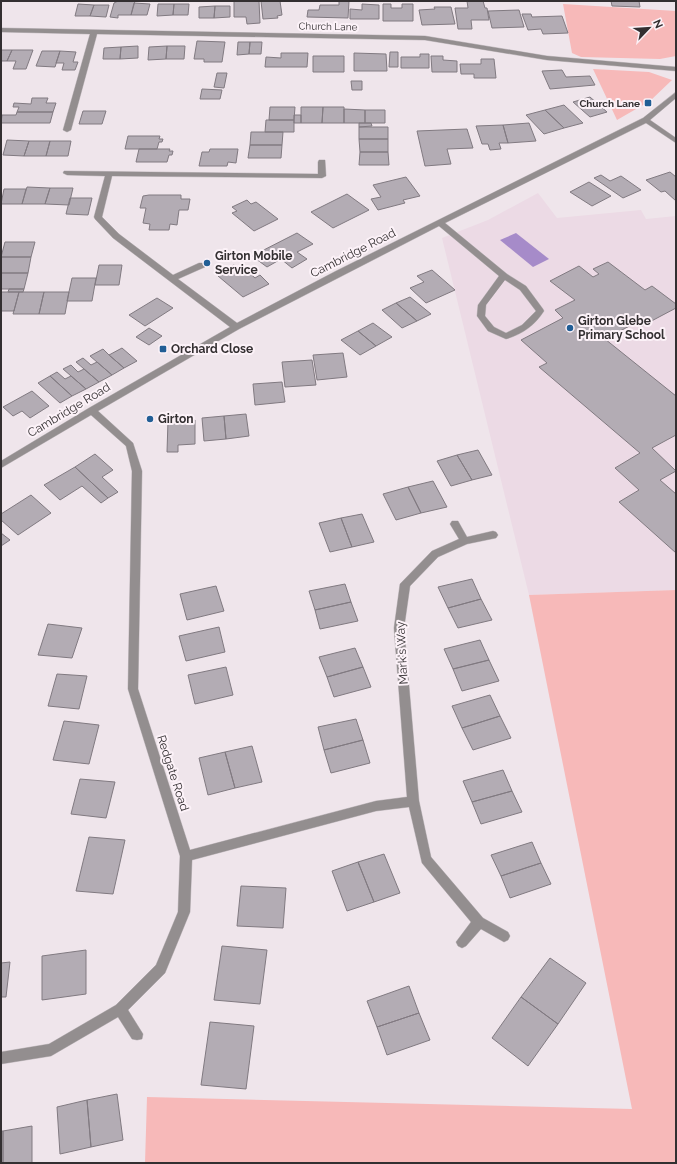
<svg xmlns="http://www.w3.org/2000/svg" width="677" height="1164" font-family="Raleway,sans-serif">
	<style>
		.built { fill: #ecdae5 }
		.green { fill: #f7b9b9 }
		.water { fill: #a68bc9 }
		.building { fill: #b3acb4; stroke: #817a81 }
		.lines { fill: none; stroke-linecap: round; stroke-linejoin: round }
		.minor-casing { stroke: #c9c1c6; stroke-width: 1 }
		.minor { fill: #938e8f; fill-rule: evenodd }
		.poi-dot { fill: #215e95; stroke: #fcf2f8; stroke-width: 1.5 }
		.labels { text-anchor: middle; stroke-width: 4; stroke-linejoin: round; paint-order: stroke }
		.far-street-label { font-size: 10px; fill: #332f31; stroke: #fcf2f8 }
		.far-poi-label { font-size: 10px; font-weight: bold; fill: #332f31; stroke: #fcf2f8; text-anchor: end }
		.street-label { font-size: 12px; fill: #332f31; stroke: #fcf2f8 }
		.poi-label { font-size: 12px; font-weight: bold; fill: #332f31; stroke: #fcf2f8; text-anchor: start }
	</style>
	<rect width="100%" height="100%" fill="#efe5eb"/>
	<path class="built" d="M538,193L557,218L641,210L646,219L676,216V590L529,595L442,238L488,220Z"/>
	<path class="green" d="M563,4L676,11V56L660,59L581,57L572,53Z
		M593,69L649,72L672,80L650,101L617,120Z
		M676,590V1163H145L147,1097L632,1109L529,595Z"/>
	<path class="water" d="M516,233L549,259L533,267L500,240Z"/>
	<path class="building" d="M118,1H135L131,15H118V18L110,17L114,3Z
		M234,1H259L260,23L247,24L246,17H234Z
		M261,1H280L282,15L277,16L278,18L263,19Z
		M339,1H349L348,18L307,17L308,10H319L320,5H339Z
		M467,1H483L485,8H487L489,20H471L472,29H458L455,8H468Z
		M611,1H639L640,7L612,6Z
		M134,3L150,4L147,15H131Z
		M78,4L94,5L90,16H75Z
		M158,4H174L173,15L157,16Z
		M174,4H189L188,15H173Z
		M362,4L379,5V19H350V9L362,10Z
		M383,4H391V8H402V4H413V21H383Z
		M94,5H109L106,17L90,16Z
		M215,6H230V17L214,18Z
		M215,6L214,18H199V7Z
		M434,7H451L455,24L422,25L419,10L435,9Z
		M519,10L524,27L492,28L488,11Z
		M522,14H531L532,17L562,16L568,33L543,34L541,29L528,30Z
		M197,41L225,42L222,62H204V59H194Z
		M238,42H250L249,54L237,55Z
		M250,42H262L261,54H249Z
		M138,46V58L120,59L121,47Z
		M167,46L166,59L148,60L149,47Z
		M167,46H185L184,59H166Z
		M121,47L120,59H103L104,48Z
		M1,50H12L7,61H1Z
		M12,50H33L26,69H13L16,61H7Z
		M42,51H60L55,67L36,66Z
		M60,51L76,52L73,62H78L75,70H62L64,63H56Z
		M390,52H398V67H389Z
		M281,53H308L307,67H265L266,57L281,58Z
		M354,53L386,54L387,71H354Z
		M420,54H429V68H401V57H420Z
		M313,56H344V72H313Z
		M431,56H443V60L457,61V72H432Z
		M481,59H494L496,78H474V74H461L460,64H481Z
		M562,70L566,77L590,76L595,85L550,89L542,71Z
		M217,73H227L224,88L214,87Z
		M351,81H362V90H352Z
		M202,89L222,90L220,99H200Z
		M590,97L607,112L590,117L573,102Z
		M32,98H48L46,103H56L53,112H17L19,107H13L14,103L31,104Z
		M564,105L583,123L564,128L545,110Z
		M270,107H295L294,120H269Z
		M301,107H323L322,123H301Z
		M323,107H344V123H322Z
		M344,109L365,110V123H344Z
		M365,110H385V123H365Z
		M545,110L564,128L544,134L526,115Z
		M83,111H106L102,124H79Z
		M17,112H53L50,123H1L2,115H16Z
		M294,115H301V123H294Z
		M266,120H294V132H265Z
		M359,123H371L372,126L359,127Z
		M529,123L536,141L508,143L503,125Z
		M503,125L508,143H499L501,149L490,150L488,144H482L476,126Z
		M359,127H388V139H359Z
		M467,129L473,148L447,149L451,164L425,166L417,131Z
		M251,132H283L282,145H250Z
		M128,136H160L159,139H163L162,142H159L157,149H125Z
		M359,139H388V152H360Z
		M7,140L29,141L24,156L3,155Z
		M29,141H50L46,156H24Z
		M50,141H71L68,156H46Z
		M250,145H282L281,158H248Z
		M139,149H170L169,151H173L172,155H169L167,162H136Z
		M210,149H238L236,163L228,162L227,166H199L202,152H209Z
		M360,152H388L389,165H359Z
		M670,172L676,177V201L665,191L661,192L646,180Z
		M601,175L610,181L621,176L641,190L623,198L594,178Z
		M406,177L420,196L403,200L405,203L378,210L371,199L381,197L373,185Z
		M589,182L611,196L592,206L570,192Z
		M27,187L50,188L45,204H22Z
		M50,188H73L69,205L45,204Z
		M4,189H26L22,204H1Z
		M347,194L369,210L333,228L311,212Z
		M149,195H181V199H190L188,210H179L177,225L170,224L169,230H149L150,224L143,223L146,208H140L143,196Z
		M70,198H92L88,215L66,214Z
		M247,200L251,204L256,202L278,219L254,231L232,213L237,211L232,207Z
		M297,233L313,244L297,252L307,259L292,268L281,259L267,267L252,256Z
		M5,242H35L31,257H1Z
		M1,257H31L28,273H1Z
		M608,262L645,290L652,286L676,304V308L642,326L637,322L605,339L676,396V435L652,448L676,471L660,480L676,494V553L619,502L639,490L615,468L640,453L539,367L547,363L521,340L563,318L555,310L575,300L550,281L579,266L593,277L599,274L593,269Z
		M99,265H122L119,285H95Z
		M234,265L241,271L245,269L255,278L260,275L269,284L243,297L218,276L224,273L222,271Z
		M432,270L455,290L426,303L410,288L424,282L417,276Z
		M1,273H28L24,289H1Z
		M72,278H96L92,301H67Z
		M9,289H24L23,292H8Z
		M1,292H19L14,311H1Z
		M19,292H44L39,314H13Z
		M44,292H69L65,314H39Z
		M410,297L431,314L417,321L396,303Z
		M157,298L173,308L145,326L129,315Z
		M396,303L417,321L402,328L382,310Z
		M373,323L392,337L376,346L358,331Z
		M149,328L162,336L149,345L136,337Z
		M358,331L376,346L360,355L341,340Z
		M122,348L137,361L124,368L109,355Z
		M103,349L109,355L124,368L112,375L90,356Z
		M343,353L347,377L317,380L313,355Z
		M83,358L91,365L97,362L112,375L99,382L76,362Z
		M312,360L316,385L285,387L282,362Z
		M71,365L78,372L84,369L99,382L86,389L63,369Z
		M57,372L65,379L71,376L86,389L72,396L50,376Z
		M50,376L72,396L60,403L38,383Z
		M282,382L285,402L255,405L253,384Z
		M32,391L49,406L30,418L22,411L13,416L3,407Z
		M246,414L249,436L226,439L224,416Z
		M224,416L226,439L204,441L202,418Z
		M195,420V444L178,445V452H167L168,421Z
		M478,450L492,475L472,480L457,455Z
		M95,454L113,470L102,477L118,492L108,498L75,467Z
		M457,455L472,480L451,486L437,461Z
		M75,467L108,498L101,503L82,486L60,500L44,485Z
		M433,481L447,507L421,513L408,487Z
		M408,487L421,513L396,520L383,494Z
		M31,495L51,513L18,535L1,520V514Z
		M362,514L374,542L352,547L341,518Z
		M341,518L352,547L330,552L319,523Z
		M1,533L10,540L1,546Z
		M472,579L481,599L448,608L438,587Z
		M345,584L351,602L315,610L309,591Z
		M216,586L224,611L187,620L180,594Z
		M481,599L492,620L458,628L448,608Z
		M351,602L358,621L320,629L315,610Z
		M48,624L82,628L72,658L38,655Z
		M219,627L225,652L186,661L179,636Z
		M480,640L489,660L453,669L444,649Z
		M355,648L363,667L327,677L319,657Z
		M489,660L499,681L462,691L453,669Z
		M226,667L233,695L195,704L188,675Z
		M363,667L371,687L334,697L327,677Z
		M57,674L87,676L79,709L48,706Z
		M490,695L500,716L462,728L452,706Z
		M500,716L511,738L473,750L462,728Z
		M356,719L363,740L324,750L318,727Z
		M64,721L99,725L89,764L53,760Z
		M363,740L370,763L331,773L324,750Z
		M252,746L262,782L235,788L225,752Z
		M225,752L235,788L208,795L199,758Z
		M503,770L512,791L472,802L463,781Z
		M80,779L115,782L106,818L71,814Z
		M512,791L522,812L481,824L472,802Z
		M89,837L125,840L113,894L76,891Z
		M532,842L541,863L501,876L491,855Z
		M384,854L400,893L374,902L358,862Z
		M358,862L374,902L347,911L332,871Z
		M541,863L551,884L510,898L501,876Z
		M241,886L286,888L283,928L237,926Z
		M222,946L267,950L260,1004L214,1000Z
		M86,950V994L42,1000V956Z
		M550,958L586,983L558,1024L521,997Z
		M10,962L6,997H1V963Z
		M409,986L419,1013L377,1027L367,1001Z
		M521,997L558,1024L528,1066L492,1038Z
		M419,1013L430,1040L387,1055L377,1027Z
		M210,1022L254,1026L246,1089L201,1085Z
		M117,1094L123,1140L91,1147L87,1100Z
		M87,1100L91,1147L60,1154L57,1107Z
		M32,1126V1163H3V1131Z
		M1,1131H3V1163H1Z"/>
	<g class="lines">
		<defs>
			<path id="minor" d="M1,28L425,36L547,56L676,67V71L547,60L425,40L97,34L71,130L67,132L63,130L90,34L1,32Z
				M676,92V98L650,120L676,138V143L646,123L445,223L507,274L526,286L543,309L544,311C535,325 523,334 506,339L488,331L477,316L478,305L499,276L439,226L239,329L98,411L133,443L142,471L138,689L190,850L376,801L407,797L394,628L400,584L432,551L459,539L450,524L452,521H458L467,537L493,531L496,532L498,535L496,538L467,544L438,557L410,586L404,628L419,801L431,857L483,918L508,932L510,936L508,940L504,942L481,929L466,946L462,948L458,946L456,942L471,922L422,863L409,807L376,811L192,860L190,912L165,973L128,1010L143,1034L142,1039L137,1040L132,1039L118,1017L51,1056L1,1064V1052L49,1044L116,1005L156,965L178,912L180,856L128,689L132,471L126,446L91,415L1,468V461L89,408L230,327L113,238L95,219L94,217L105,176L67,175L63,173L64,171L318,174V162L319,160H325L326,176L322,178L112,176L102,217L119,234L173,275L199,263H205V267L178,279L237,323L336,271L643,118ZM505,280L520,290L536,311L522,325L506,333L494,327L485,316L486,305Z"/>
		</defs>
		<use href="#minor" class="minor-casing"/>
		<use href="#minor" class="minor"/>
	</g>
	<g class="poi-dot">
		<rect x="644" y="99" width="8" height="8" rx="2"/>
		<circle cx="207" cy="263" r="4"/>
		<circle cx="570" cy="328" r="4"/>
		<rect x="159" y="345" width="8" height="8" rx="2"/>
		<circle cx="150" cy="419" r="4"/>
	</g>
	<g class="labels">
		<g class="far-street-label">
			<text transform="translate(328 26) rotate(1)" y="4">Church Lane</text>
		</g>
		<g class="far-poi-label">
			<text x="640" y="107">Church Lane</text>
		</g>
		<g class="street-label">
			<text transform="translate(353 253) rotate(-27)" y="4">Cambridge Road</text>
			<text transform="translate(69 410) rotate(-31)" y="4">Cambridge Road</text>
			<text transform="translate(402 653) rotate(-93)" y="4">Mark's Way</text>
			<text transform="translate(173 773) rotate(72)" y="4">Redgate Road</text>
		</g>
		<g class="poi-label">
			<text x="215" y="260">Girton Mobile<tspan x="215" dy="14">Service</tspan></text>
			<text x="578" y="325">Girton Glebe<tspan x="578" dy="14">Primary School</tspan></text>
			<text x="171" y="353">Orchard Close</text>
			<text x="158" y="423">Girton</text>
		</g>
	</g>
	<rect width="677" height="1164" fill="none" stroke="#332f31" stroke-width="4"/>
	<g transform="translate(649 28) rotate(65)" stroke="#fcf2f8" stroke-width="3" paint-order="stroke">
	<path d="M0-3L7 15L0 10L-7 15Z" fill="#332f31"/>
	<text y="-6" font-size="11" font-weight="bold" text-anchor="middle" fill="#332f31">N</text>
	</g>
</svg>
